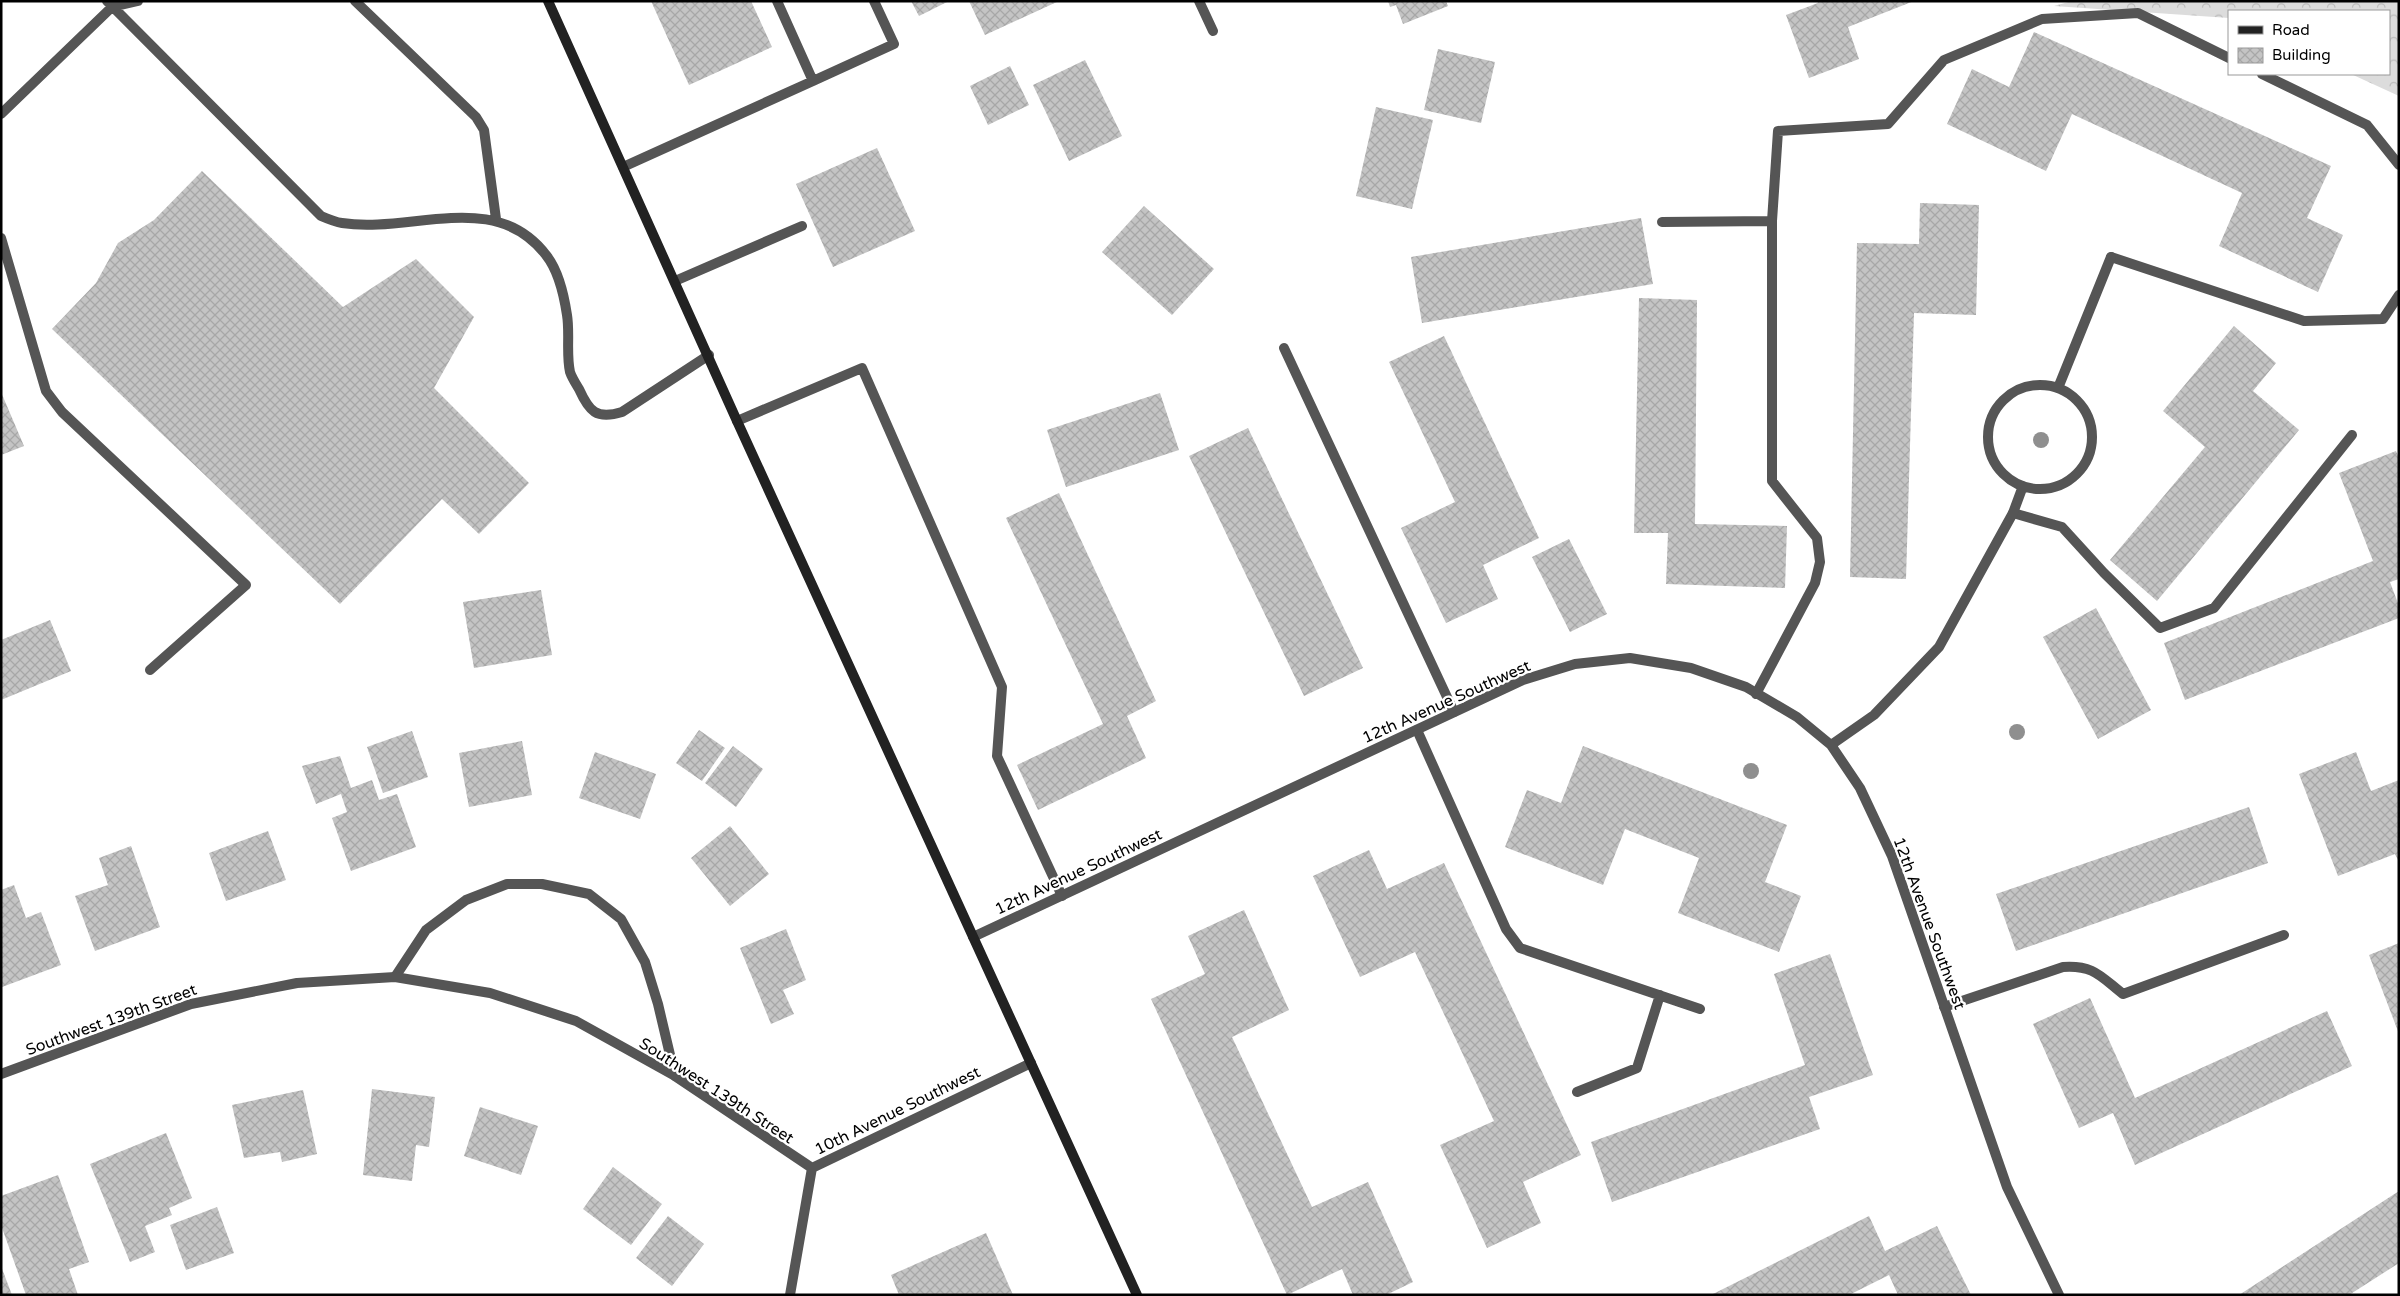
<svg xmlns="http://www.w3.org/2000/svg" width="2400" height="1296" font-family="'Varela Round',sans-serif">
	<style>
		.forest { fill: url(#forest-crowns) }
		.building { fill: url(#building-cross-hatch) }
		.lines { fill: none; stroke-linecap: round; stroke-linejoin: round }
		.lane { stroke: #555; stroke-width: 10 }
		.street { stroke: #555; stroke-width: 10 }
		.secondary { stroke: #222; stroke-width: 10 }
		.tree { fill: #8f8f8f }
		.labels { text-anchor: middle; stroke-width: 4.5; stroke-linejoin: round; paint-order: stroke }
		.street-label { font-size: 16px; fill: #000; stroke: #fff }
	</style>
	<defs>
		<pattern id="forest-crowns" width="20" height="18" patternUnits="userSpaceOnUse" patternTransform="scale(1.25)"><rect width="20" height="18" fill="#dcdcdc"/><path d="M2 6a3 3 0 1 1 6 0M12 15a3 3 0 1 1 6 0" fill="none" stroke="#bbb"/></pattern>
		<pattern id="building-cross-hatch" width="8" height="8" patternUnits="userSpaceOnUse" patternTransform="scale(1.25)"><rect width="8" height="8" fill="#c4c4c4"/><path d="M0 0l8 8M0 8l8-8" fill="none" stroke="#a7a7a7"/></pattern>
	</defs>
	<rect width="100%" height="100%" fill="#fff"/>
	<path class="forest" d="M2072,1H2399V96L2351,74H2389V11H2229V18L2054,6Z"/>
	<path class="building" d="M651,1H751L772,47L689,85Z
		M911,1H949L919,16Z
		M969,1H1059L985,35Z
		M1388,1H1446L1448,6L1403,24L1396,5L1390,7Z
		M1817,1H1914L1848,27L1859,59L1809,78L1786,15L1818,3Z
		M2034,32L2331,166L2307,218L2343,235L2318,292L2219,246L2242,193L2072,114L2046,171L1947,124L1972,69L2009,87Z
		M1438,49L1495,62L1481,123L1424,110Z
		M1085,60L1122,136L1069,161L1033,85Z
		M1010,66L1029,105L988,125L970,86Z
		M1376,107L1433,120L1412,209L1356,196Z
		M877,148L915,231L833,267L796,184Z
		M202,171L343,307L416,259L474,317L434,388L529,483L479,534L442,499L340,604L52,329L96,283L118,243L154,220Z
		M1920,203L1979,205L1976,315L1914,313L1906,579L1850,577L1857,243L1919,244Z
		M1144,206L1214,269L1172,315L1102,252Z
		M1641,218L1653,284L1422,323L1411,257Z
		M1639,298L1697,300L1695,524L1787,526L1785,588L1666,584L1668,533H1634Z
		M2234,326L2276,363L2253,391L2299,430L2157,601L2110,560L2205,447L2163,411Z
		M1444,336L1539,538L1483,565L1498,599L1446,623L1401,528L1455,502L1389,362Z
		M1,392L24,446L1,455Z
		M1160,393L1179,450L1066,487L1047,430Z
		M1248,428L1363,668L1304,696L1189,456Z
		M2396,451L2399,458V579L2390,582L2399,606V618L2185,700L2164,643L2373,561L2339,473Z
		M1059,493L1156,701L1127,716L1146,758L1038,810L1017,765L1103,724L1006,518Z
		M1569,539L1607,614L1570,632L1532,557Z
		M541,590L552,655L474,668L463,602Z
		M2096,608L2151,710L2098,739L2043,637Z
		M50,620L71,671L1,700V640Z
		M699,730L725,748L702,781L676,763Z
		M412,731L428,777L383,793L367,747Z
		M522,741L532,795L469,807L459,753Z
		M733,746L763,769L736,807L705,783Z
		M1583,746L1787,825L1765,882L1801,896L1779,952L1678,913L1699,858L1625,829L1603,885L1505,847L1527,790L1561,803Z
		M595,752L656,774L640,819L579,798Z
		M2356,752L2371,791L2399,780V862L2395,854L2338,876L2299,774Z
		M340,756L351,788L372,780L379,800L397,794L416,847L351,871L332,818L347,812L341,794L316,804L302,766Z
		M2249,807L2268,863L2016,951L1996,894Z
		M730,826L769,874L730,906L691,858Z
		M268,831L286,880L226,901L209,853Z
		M131,846L160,927L95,951L75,896L108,885L99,858Z
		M1369,850L1387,889L1444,863L1581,1155L1523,1182L1541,1223L1487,1248L1440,1145L1494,1121L1415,952L1360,977L1313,876Z
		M14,885L26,918L41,912L61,965L2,987L1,890Z
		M1244,910L1289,1010L1232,1037L1312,1207L1368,1182L1413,1282L1386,1295H1353L1342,1269L1287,1295L1151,999L1205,974L1188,936Z
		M786,929L806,980L783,990L794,1014L771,1024L740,948Z
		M2399,943V1034L2369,955Z
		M1830,954L1873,1075L1809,1097L1820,1129L1612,1202L1591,1142L1805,1065L1774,974Z
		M2090,998L2135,1098L2327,1011L2352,1066L2135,1165L2113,1113L2079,1128L2033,1024Z
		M372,1089L435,1097L429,1147L416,1145L412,1181L363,1175Z
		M303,1090L317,1154L282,1162L280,1152L244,1158L232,1105Z
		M480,1107L538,1126L521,1175L464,1156Z
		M166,1133L192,1198L169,1208L172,1215L145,1226L155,1252L130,1262L90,1164Z
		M613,1167L662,1204L631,1245L583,1209Z
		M58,1175L89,1262L69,1269L78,1295H26L1,1225V1196Z
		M2399,1191V1263L2349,1295H2239Z
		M217,1207L234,1253L186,1270L170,1225Z
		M668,1216L704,1244L672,1286L636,1258Z
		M1869,1216L1885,1251L1937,1226L1971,1295H1898L1889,1275L1849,1295H1711Z
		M986,1233L1013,1295H899L891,1275Z
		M1,1266L12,1295H1Z"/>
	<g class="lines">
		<path class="lane" d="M107,1L321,216C328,219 335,222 342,223C411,234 495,188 546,255C559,271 564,295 567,315C570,333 566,354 570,372C572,378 576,384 579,389C589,411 596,420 622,412L709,355
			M355,1L476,117L484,130L496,219
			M777,1L813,81L894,44L874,1
			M2262,74L2367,125L2399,165
			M1,114L112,7L138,1
			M623,167L813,81
			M1772,221L1778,131L1888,124L1944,60L2042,19L2138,13L2229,58
			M1662,222L1772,221V481L1817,538L1820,562L1815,583L1756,694
			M1,238L46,391L62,412L246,585L150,670
			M2111,257L2304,321L2383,319L2399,295
			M675,281L802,226
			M1284,348L1454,712
			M737,421L862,368L1002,687L997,756L1062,896
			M2013,513L2062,527L2104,573L2160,628L2214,608L2352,435
			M1417,730L1506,929L1520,948L1700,1009
			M395,977L426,930L466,900L507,884H542L589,894L621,919L645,962L658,1004L675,1076
			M1944,1007L2063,967C2094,965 2100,976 2123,994L2284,935
			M1577,1092L1637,1068L1660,995"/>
		<path class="street" d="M1199,1L1213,31
			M1988 437a52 52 0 1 1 104 0a52 52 0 1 1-104 0Z
			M2058,388L2111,257
			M1831,745L1874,715L1939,647L2013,513L2023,486
			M973,937L1523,680L1575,664L1630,658L1691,668L1746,687L1797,717L1831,745L1860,788L1892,856L2007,1187L2059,1295
			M1,1074L191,1004L297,983L395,977L490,993L576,1021L675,1076L812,1168
			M790,1295L812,1168L1031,1063"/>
		<path class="secondary" d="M548,1L737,421L1137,1295"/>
	</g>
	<g class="tree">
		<circle cx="2041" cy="440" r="8"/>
		<circle cx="2017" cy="732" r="8"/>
		<circle cx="1751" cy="771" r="8"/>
	</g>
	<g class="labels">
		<g class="street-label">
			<text transform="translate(1446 701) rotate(-24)" y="6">12th Avenue Southwest</text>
			<text transform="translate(1078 871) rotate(-25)" y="6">12th Avenue Southwest</text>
			<text transform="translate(1930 923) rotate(70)" y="6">12th Avenue Southwest</text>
			<text transform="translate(111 1019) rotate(-20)" y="6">Southwest 139th Street</text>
			<text transform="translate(717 1090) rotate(33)" y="6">Southwest 139th Street</text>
			<text transform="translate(897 1110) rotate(-26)" y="6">10th Avenue Southwest</text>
		</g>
	</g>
	<rect width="2400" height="1296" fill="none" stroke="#000000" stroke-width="5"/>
	<rect x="2228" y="10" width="162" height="65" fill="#ffffff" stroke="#999999"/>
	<rect x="2238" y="26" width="25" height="8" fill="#222222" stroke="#999999"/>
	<text x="2272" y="35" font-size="15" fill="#000000">Road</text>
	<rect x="2238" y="48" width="25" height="15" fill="url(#building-cross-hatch)" stroke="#999999"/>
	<text x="2272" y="60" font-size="15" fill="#000000">Building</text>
</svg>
